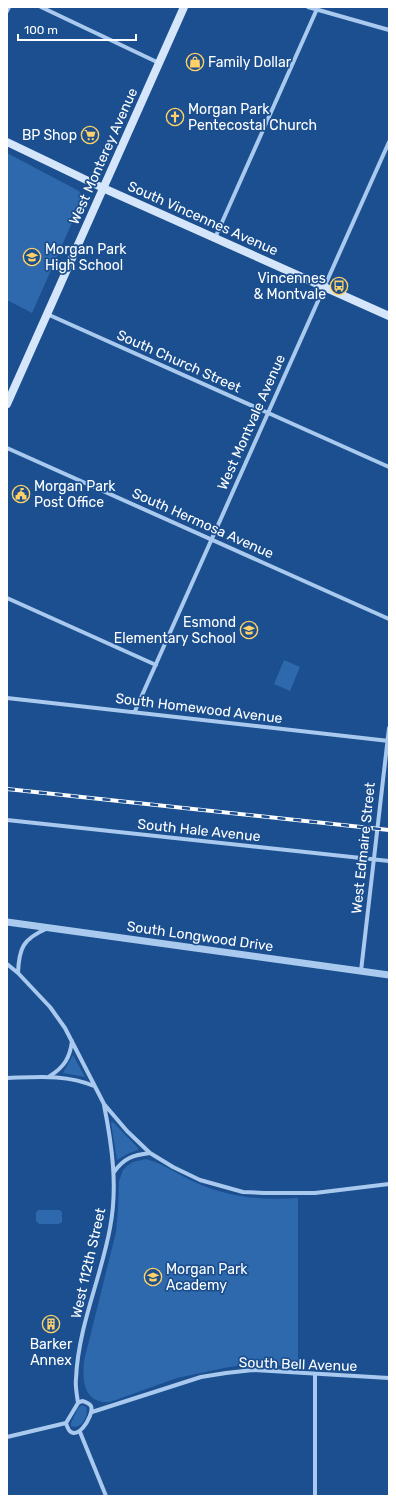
<svg xmlns="http://www.w3.org/2000/svg" width="396" height="1503" font-family="Rubik,sans-serif">
	<style>
		.green { fill: #2e69ad }
		.lines { fill: none; stroke-linecap: round; stroke-linejoin: round }
		.minor { stroke: #a9c9ee; stroke-width: 4 }
		.tertiary { stroke: #a9c9ee; stroke-width: 7 }
		.secondary { stroke: #d6e6fa; stroke-width: 8 }
		.rail-casing { stroke: #fff; stroke-width: 4 }
		.rail { stroke: #1b4f8f; stroke-width: 2.5; stroke-dasharray: 8; stroke-linecap: butt }
		.labels { text-anchor: middle; stroke-width: 3.5; stroke-linejoin: round; paint-order: stroke }
		.poi-label { font-size: 14px; fill: #fff; stroke: #1b4f8f; text-anchor: start }
		.street-label { font-size: 14px; fill: #fff; stroke: #1b4f8f }
	</style>
	<rect width="100%" height="100%" fill="#1b4f8f"/>
	<path class="green" d="M7,153L79,191L83,198L32,313L7,300Z
		M284,660L300,667L290,691L274,684Z
		M73,1055L85,1077L63,1073Z
		M113,1122L138,1148V1150L129,1153L117,1160L111,1123Z
		M146,1159C165,1164 181,1177 199,1184C233,1198 262,1200 298,1198V1367L250,1364L224,1368L177,1378L110,1402C84,1404 82,1381 84,1361L116,1232L118,1209L119,1181L123,1170L127,1166L133,1162Z
		M38,1210H60L62,1213V1222L59,1224H39L36,1221V1213Z
		M82,1405L86,1407C89,1415 83,1427 74,1427L71,1426V1423L78,1408Z"/>
	<g class="lines">
		<path class="minor" d="M41,7L159,63
			M308,7L389,30
			M7,11L9,7
			M215,238L317,9
			M47,314L389,467
			M7,448L389,619
			M7,598L156,665
			M7,698L389,741
			M135,711L389,142
			M7,820L389,861
			M7,964L18,973L50,1007L65,1028L104,1104L127,1131L150,1153L173,1167L200,1180L243,1192L264,1193H315L389,1184
			M361,971L389,728
			M18,973C19,948 23,939 46,929
			M50,1076C64,1067 70,1058 72,1041
			M7,1078C37,1077 66,1074 94,1086
			M114,1172C124,1158 133,1155 150,1153
			M315,1374V1496
			M82,1401C86,1402 89,1403 91,1406C95,1415 73,1450 66,1423L78,1403Z
			M78,1403C77,1395 75,1386 76,1379C78,1327 101,1278 110,1228C118,1187 112,1145 104,1105
			M92,1412L201,1377L226,1373L253,1370L389,1378
			M80,1432L106,1496
			M7,1437L66,1423"/>
		<path class="tertiary" d="M7,922L389,975"/>
		<path class="secondary" d="M7,142L103,188L389,316
			M7,404L184,7"/>
		<defs>
			<path id="rail" d="M7,789L389,830"/>
		</defs>
		<use href="#rail" class="rail-casing"/>
		<use href="#rail" class="rail"/>
	</g>
	<defs>
		<symbol id="shop-ring" viewBox="-11 -11 22 22"><circle r="9.5" fill="#1b4f8f" stroke="#ffd166" stroke-width="1.5"/><path d="M-5-2.5h2.3a2.7 3.5 0 0 1 5.4 0H5L5.5 6h-11ZM-1.5-2.5h3a1.5 2.3 0 0 0-3 0Z" fill="#ffd166"/></symbol>
		<symbol id="church-ring" viewBox="-11 -11 22 22"><circle r="9.5" fill="#1b4f8f" stroke="#ffd166" stroke-width="1.5"/><path d="M-1.2-6h2.4v3.5h3.3v2.4h-3.3V6h-2.4V-.1h-3.3v-2.4h3.3Z" fill="#ffd166"/></symbol>
		<symbol id="supermarket-ring" viewBox="-11 -11 22 22"><circle r="9.5" fill="#1b4f8f" stroke="#ffd166" stroke-width="1.5"/><path d="M-6-5.5h2.5l.6 2H6L4.5 2H-2.5L-4.4-4H-6ZM-1.5 3.2a1.3 1.3 0 1 0 .1 0ZM3 3.2a1.3 1.3 0 1 0 .1 0Z" fill="#ffd166"/></symbol>
		<symbol id="school-ring" viewBox="-11 -11 22 22"><circle r="9.5" fill="#1b4f8f" stroke="#ffd166" stroke-width="1.5"/><path d="M0-5L7-2L0 1L-7-2ZM-4 1L0 2.5L4 1V4Q0 6-4 4Z" fill="#ffd166"/></symbol>
		<symbol id="bus-ring" viewBox="-11 -11 22 22"><circle r="9.5" fill="#1b4f8f" stroke="#ffd166" stroke-width="1.5"/><path d="M-5-6H5V4H4V6H2V4H-2V6H-4V4H-5ZM-3.5-4V0h7V-4ZM-3.5 1.2v1.5H-2V1.2ZM2 1.2v1.5H3.5V1.2Z" fill="#ffd166"/></symbol>
		<symbol id="civic-ring" viewBox="-11 -11 22 22"><circle r="9.5" fill="#1b4f8f" stroke="#ffd166" stroke-width="1.5"/><path d="M-.6-6.5H3V-4.5H.6V-3L4-1V1h2V6H-6V1h2V-1L-.6-3ZM-1.2 2.5V6h2.4V2.5Z" fill="#ffd166"/></symbol>
		<symbol id="building-ring" viewBox="-11 -11 22 22"><circle r="9.5" fill="#1b4f8f" stroke="#ffd166" stroke-width="1.5"/><path d="M-4-6H4V6H1V3H-1V6H-4ZM-2.5-4.3h1.7v1.8h-1.7ZM.8-4.3h1.7v1.8H.8ZM-2.5-1h1.7V.8h-1.7ZM.8-1h1.7V.8H.8Z" fill="#ffd166"/></symbol>
	</defs>
	<g fill-rule="evenodd">
		<use href="#shop-ring" x="185" y="52" width="20" height="20"/>
		<use href="#church-ring" x="165" y="107" width="20" height="20"/>
		<use href="#supermarket-ring" x="80" y="125" width="20" height="20"/>
		<use href="#school-ring" x="22" y="247" width="20" height="20"/>
		<use href="#bus-ring" x="329" y="276" width="20" height="20"/>
		<use href="#civic-ring" x="11" y="484" width="20" height="20"/>
		<use href="#school-ring" x="239" y="620" width="20" height="20"/>
		<use href="#school-ring" x="143" y="1267" width="20" height="20"/>
		<use href="#building-ring" x="41" y="1314" width="20" height="20"/>
	</g>
	<g class="labels">
		<g class="poi-label">
			<text x="208" y="67">Family Dollar</text>
			<text x="188" y="114">Morgan Park<tspan x="188" dy="16">Pentecostal Church</tspan></text>
			<text x="77" y="140" text-anchor="end">BP Shop</text>
			<text x="45" y="254">Morgan Park<tspan x="45" dy="16">High School</tspan></text>
			<text x="326" y="283" text-anchor="end">Vincennes<tspan x="326" dy="16">&amp; Montvale</tspan></text>
			<text x="34" y="491">Morgan Park<tspan x="34" dy="16">Post Office</tspan></text>
			<text x="236" y="627" text-anchor="end">Esmond<tspan x="236" dy="16">Elementary School</tspan></text>
			<text x="166" y="1274">Morgan Park<tspan x="166" dy="16">Academy</tspan></text>
			<text x="51" y="1349" text-anchor="middle">Barker<tspan x="51" dy="16">Annex</tspan></text>
		</g>
		<g class="street-label">
			<text transform="translate(103 156) rotate(-66)" y="5">West Monterey Avenue</text>
			<text transform="translate(203 218) rotate(24)" y="5">South Vincennes Avenue</text>
			<text transform="translate(179 361) rotate(24)" y="5">South Church Street</text>
			<text transform="translate(251 422) rotate(-66)" y="5">West Montvale Avenue</text>
			<text transform="translate(203 523) rotate(24)" y="5">South Hermosa Avenue</text>
			<text transform="translate(199 708) rotate(7)" y="5">South Homewood Avenue</text>
			<text transform="translate(199 830) rotate(6)" y="5">South Hale Avenue</text>
			<text transform="translate(363 848) rotate(-84)" y="5">West Edmaire Street</text>
			<text transform="translate(200 936) rotate(8)" y="5">South Longwood Drive</text>
			<text transform="translate(88 1263) rotate(-77)" y="5">West 112th Street</text>
			<text transform="translate(298 1364) rotate(2)" y="5">South Bell Avenue</text>
		</g>
	</g>
	<rect width="396" height="1503" fill="none" stroke="#ffffff" stroke-width="16"/>
	<path d="M18 34v6h118v-6" fill="none" stroke="#ffffff" stroke-width="2"/>
	<text x="24" y="34" font-size="12" fill="#ffffff" stroke="#1b4f8f" stroke-width="3" paint-order="stroke">100 m</text>
</svg>
